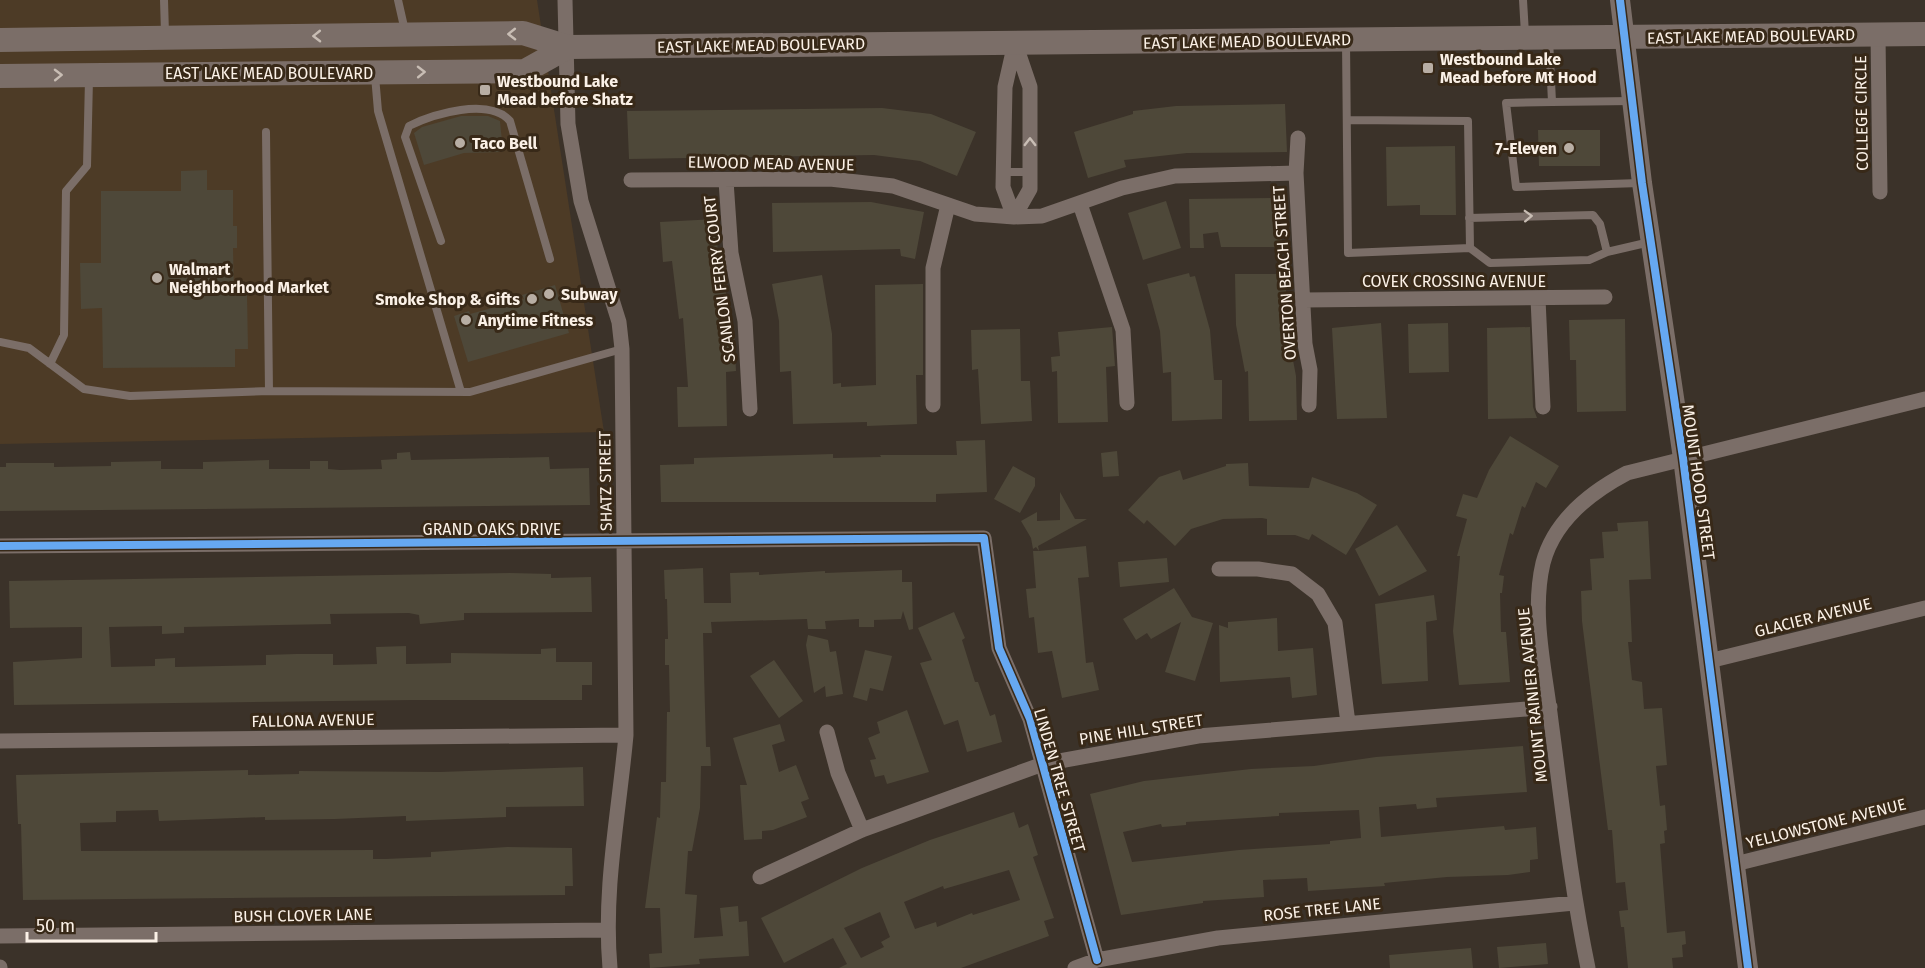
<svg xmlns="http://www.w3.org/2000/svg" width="1925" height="968" font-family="'Fira Sans',sans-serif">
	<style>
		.built { fill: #4d3b26 }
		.building { fill: #4e4839; fill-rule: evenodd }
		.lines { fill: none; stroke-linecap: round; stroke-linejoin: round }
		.service { stroke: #7b6e68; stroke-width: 8 }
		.minor { stroke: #7b6e68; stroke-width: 15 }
		.tertiary { stroke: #7b6e68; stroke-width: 20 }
		.primary { stroke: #7b6e68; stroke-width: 24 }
		.cycleway-casing { stroke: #382918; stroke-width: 11 }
		.cycleway { stroke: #66a8f1; stroke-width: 8 }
		.oneway { stroke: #c8bdb4 }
		.poi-dot { fill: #b8aea4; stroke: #382918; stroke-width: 2 }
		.labels { text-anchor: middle; stroke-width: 6; stroke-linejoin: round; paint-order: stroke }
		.street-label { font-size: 16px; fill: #fbf1e7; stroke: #382918 }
		.poi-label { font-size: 16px; font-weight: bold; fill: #fbf1e7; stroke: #382918; text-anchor: start }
	</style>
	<rect width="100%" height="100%" fill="#3b3229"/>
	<path class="built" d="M0,0H537L604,432L0,444Z"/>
	<path class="building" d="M1285,104L1287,152L1187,153L1124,160L1126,167L1088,178L1074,132L1133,114V111L1176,106Z
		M882,108L931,114L976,132L957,176L920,161L874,155L629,159L627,111Z
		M461,116H488L500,121L503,152L464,153L424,165L414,133L422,127Z
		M1538,130H1600V166H1539Z
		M1455,146L1456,215H1420V205L1387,206L1386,147Z
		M207,170V190H233V226H237V248H233L234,294H247L248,349H235V367L103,368L102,308L81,309L80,263H101V191H181V171Z
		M1280,198L1282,247H1221L1218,232L1203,234L1204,248H1190L1189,199Z
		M1166,201L1181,248L1143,260L1128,213Z
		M871,202L924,212L915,259L901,256L900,249L773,252L772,203Z
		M716,219L719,274L724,273L730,331H734L736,371L726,372L727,426L678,427L677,387H688L683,318L679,319L672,261L663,262L660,222Z
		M1189,273L1190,277L1195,276L1210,330L1214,380H1222V419L1172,421L1171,372L1163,373L1160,331L1147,284Z
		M1235,274H1286V323L1296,376L1297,420L1249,421L1248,371L1245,372L1236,325Z
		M822,275L832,334L833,384L841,383V387L876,385L875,285L923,284V375H916L917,424L867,426V422L793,424L791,371L780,372L779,321L772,284Z
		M555,285L569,333L468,362L454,316L469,311L470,314L524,299L522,295Z
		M1625,319L1626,411L1577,412L1576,360H1570L1569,320Z
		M1381,323L1387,418L1337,419L1332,328Z
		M1448,323L1449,372L1409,373L1408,324Z
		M1112,327L1115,366L1106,367L1108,422L1058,423L1057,371L1052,372L1051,357L1060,356L1058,332Z
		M1530,327L1533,407L1537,418L1488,419L1487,328Z
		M1020,329L1021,381H1030L1032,421L981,424L978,369L972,370L971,330Z
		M1510,436L1559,466L1546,488L1536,482L1525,508L1522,506L1513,535L1510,533L1499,575L1504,576L1502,593H1500L1501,632H1506L1510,682L1459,685L1453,631L1460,556H1457L1467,519L1456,516L1463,494L1477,498L1489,470Z
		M985,440L987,492L936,494V502H661L660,465L694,464V458L833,454V458L881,457L880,455H957L956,441Z
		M1117,451L1119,476L1103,477L1101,453Z
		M410,452L411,460L549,457L550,469L589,468L590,505L0,511V467H6V463H54V467L111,466V462L161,461V469H203V462L269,460V469H310V461H328V469L340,470L382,469L381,460L397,459V453Z
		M1248,463L1249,486L1309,488L1312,477L1357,493L1377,505L1346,555L1312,534L1309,540L1295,535H1267V519L1262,518L1223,519L1191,529L1175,546L1147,520L1144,524L1128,510L1159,477L1180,470L1183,480L1226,466V464Z
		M1013,466L1035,478V486L1020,513L994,499Z
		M1060,492L1075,519H1087L1038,546L1039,551L1086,546L1089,577L1078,578L1086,663L1093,662L1099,690L1062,698L1052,651L1038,653L1034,617L1029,618L1026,589L1036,588L1033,551H1039L1036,547L1033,549L1031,538L1021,521L1037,512V521L1060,520Z
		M1648,521L1651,579L1629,580L1632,642H1628L1632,680L1642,682L1644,709L1662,708L1667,765L1656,766L1660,806L1665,805L1667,830L1664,831L1665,843L1660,844L1667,933L1685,931L1686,944L1682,945L1683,957L1672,958L1673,968H1628L1624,927H1621L1619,911L1628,910L1625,882L1616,883L1612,830H1608L1582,621L1581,591L1592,590L1590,559L1604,558L1602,532L1618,531L1617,523Z
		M1397,525L1427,571L1379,596L1355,549Z
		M1167,558L1169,582L1120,587L1118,562Z
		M703,568L704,603H731L730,573L759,572V575L825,571V573L902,570V582H912L913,629L909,630L903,611L901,619L874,620V627H859V619L825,621L826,629H808L807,619L711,622L712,633H703L706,747H710L711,766H701L700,808L692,851H688L685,894L697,895L694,938L723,936L720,908L738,906L739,922L747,921L749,956L699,959L700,964L650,968L649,954L662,953L660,908H645L657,817L660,818L661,782H666L667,712H670L669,665H665V639H668L667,599H665L664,570Z
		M510,573L551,574V578L591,577L592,612L464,613V620L420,624L419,615L409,613L330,614L331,624L184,627V633L162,634V626L109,627L111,667L155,666V659L175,658V667L266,665V655L296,654H333V665L377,664L376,647L406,646V664L451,663V653L541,654V649L556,648V662H592V685H582V700H413L14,705L13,662L82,658V627L10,628L9,581Z
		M1174,588L1192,617L1213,623L1195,681L1165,672L1181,622L1151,639L1147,633L1136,640L1123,619Z
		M1434,595L1437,620L1426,622L1428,681L1382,684L1375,604Z
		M954,612L965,638L962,640L975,682H978L990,716L995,714L1002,742L967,752L958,720L944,725L920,663L932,660L918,628Z
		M1277,618L1278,651L1313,648L1317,695L1292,698L1290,677L1220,682L1219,625L1228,628V622Z
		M808,635L828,640L830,652L836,651L843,694L826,697L825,686L814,693L806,645Z
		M865,650L892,656L883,691L870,688L867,701L853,697Z
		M774,660L803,701L779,718L750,676Z
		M907,710L929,772L887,784L884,775L875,777L870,760L876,759L868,738L880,733L877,722Z
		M780,724L785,741L772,745L779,772L796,765L809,799L801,802L807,817L773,830L762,831V839L744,840L740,785H747L733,738Z
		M1523,746L1527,792L1436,798L1437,807L1417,809L1416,804L1379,807L1381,837L1504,826L1505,830L1536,827L1538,859L1530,860V872L1508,875L1447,877L1384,883L1385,886L1308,891L1307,878L1263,880L1264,897L1203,901V903L1121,915L1090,794L1144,781L1251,769L1314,766L1376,757ZM1359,810L1361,838L1330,841V844L1239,850L1132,862L1123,832L1161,824L1162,827L1186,825V822L1279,816V813Z
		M583,767L584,806L506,807V817L406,821V816L335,819L265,820V817L159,821L158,810L116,811V822L80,823L81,851L373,850V859H385L431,857V852L507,847L572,848L573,886H565V895L23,900L21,824H18L16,775L248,770V775L299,774V771L440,772Z
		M1014,812L1019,828L1028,824L1038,855L1033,857L1054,918L1044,921L1049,936L961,968H839L847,964L833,938L784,963L761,918L862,868L930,840ZM1009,870L1020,900L973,915L972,913L937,927L936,922L915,929L904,902L943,886L944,889ZM880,912L890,937L881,942L884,947L861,958L844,928Z
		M1546,943L1548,964L1499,968L1497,947Z
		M1471,948L1473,968H1390L1389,955Z"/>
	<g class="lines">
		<path class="service" d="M164,0L165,33
			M398,0L405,31
			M1523,0L1525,34
			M1549,39L1552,102L1632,101
			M1346,41L1348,253L1470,248L1468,121L1347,120
			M375,76L378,111L461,392
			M1552,102L1506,103L1516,187L1640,183
			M266,132L269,391
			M1004,172H1030
			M1469,218L1593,215L1600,224L1607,252
			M441,241L405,137L409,126C433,114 489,97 510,121L550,259
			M1470,248L1490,263L1589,260L1607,252L1650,242
			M0,342L29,348L84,389L130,396L269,391L470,392L622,349
			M50,364L64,335L66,191L87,166L89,79"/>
		<path class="minor" d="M565,0L568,124L581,201L619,322L622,349L626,735C619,813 603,889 610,968
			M1878,35L1880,192
			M1298,138L1296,173L1305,344L1310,370L1309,405
			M631,180L830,179L893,186L975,214L1014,217L1042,216L1122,188L1175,176L1296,173
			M726,181L731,253L745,321L750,409
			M1080,204L1123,330L1127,403
			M1014,217L1030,189V87L1015,43
			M1014,217L1003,187L1005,87L1015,43
			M1538,299L1543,407
			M1303,300L1605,297
			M933,405V268L948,205
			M0,546L984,538L999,648L1030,719L1097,960
			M1219,569H1258L1292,574L1318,594L1335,623L1348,723
			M1709,661L1925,608
			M827,732L838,773L862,830
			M0,741L626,735
			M1735,864L1925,817
			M760,877L862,830L1043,764L1198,736L1550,707
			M0,936L606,930
			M0,967V968
			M1075,968L1097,960L1218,938L1574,903
			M1588,968C1571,886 1562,804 1551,721C1545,670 1531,614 1543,563C1554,521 1591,492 1627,473L1925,399"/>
		<path class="tertiary" d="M1620,0L1642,183L1683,458L1748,968"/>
		<path class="primary" d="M0,40L523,33L568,47L1925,34
			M0,76L525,71L568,47"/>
		<defs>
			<path id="cycleway" d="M1620,0L1642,183L1683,458L1748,968
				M0,546L984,538L999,648L1030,719L1097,960"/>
		</defs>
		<use href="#cycleway" class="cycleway-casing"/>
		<use href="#cycleway" class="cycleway"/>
	</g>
	<defs><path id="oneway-chevron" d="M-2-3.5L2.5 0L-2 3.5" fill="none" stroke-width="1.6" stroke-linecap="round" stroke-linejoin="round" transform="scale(1.5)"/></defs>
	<g class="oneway">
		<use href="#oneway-chevron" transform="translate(512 34) rotate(179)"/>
		<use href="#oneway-chevron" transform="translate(317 36) rotate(179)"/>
		<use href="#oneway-chevron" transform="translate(421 72) rotate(-1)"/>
		<use href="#oneway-chevron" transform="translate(58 75) rotate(-1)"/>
		<use href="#oneway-chevron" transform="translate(1030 142) rotate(-90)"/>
		<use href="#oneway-chevron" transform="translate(1528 216) rotate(-2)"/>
	</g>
	<g class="poi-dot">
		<rect x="1422" y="62" width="12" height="12" rx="3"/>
		<rect x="479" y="84" width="12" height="12" rx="3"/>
		<circle cx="460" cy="143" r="6"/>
		<circle cx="1569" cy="148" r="6"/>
		<circle cx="157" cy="278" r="6"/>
		<circle cx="549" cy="294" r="6"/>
		<circle cx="532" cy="299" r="6"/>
		<circle cx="466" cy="320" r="6"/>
	</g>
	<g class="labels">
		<g class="street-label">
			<text transform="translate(1751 36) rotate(-1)" y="6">EAST LAKE MEAD BOULEVARD</text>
			<text transform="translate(1247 41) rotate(-1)" y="6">EAST LAKE MEAD BOULEVARD</text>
			<text transform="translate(761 45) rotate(-1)" y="6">EAST LAKE MEAD BOULEVARD</text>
			<text x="269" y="79">EAST LAKE MEAD BOULEVARD</text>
			<text transform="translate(1861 113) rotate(-91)" y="6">COLLEGE CIRCLE</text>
			<text transform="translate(771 163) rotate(1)" y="6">ELWOOD MEAD AVENUE</text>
			<text transform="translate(1284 273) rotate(-94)" y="6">OVERTON BEACH STREET</text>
			<text transform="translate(719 279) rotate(-97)" y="6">SCANLON FERRY COURT</text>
			<text x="1454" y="287">COVEK CROSSING AVENUE</text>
			<text transform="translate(605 481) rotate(-91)" y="6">SHATZ STREET</text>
			<text transform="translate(1699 482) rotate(82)" y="6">MOUNT HOOD STREET</text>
			<text x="492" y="535">GRAND OAKS DRIVE</text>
			<text transform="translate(1813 617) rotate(-14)" y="6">GLACIER AVENUE</text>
			<text transform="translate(1532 695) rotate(-96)" y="6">MOUNT RAINIER AVENUE</text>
			<text transform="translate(313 720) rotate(-1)" y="6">FALLONA AVENUE</text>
			<text transform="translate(1141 729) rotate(-9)" y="6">PINE HILL STREET</text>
			<text transform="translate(1060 780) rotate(74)" y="6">LINDEN TREE STREET</text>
			<text transform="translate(1826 823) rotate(-14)" y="6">YELLOWSTONE AVENUE</text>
			<text transform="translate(1322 909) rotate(-6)" y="6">ROSE TREE LANE</text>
			<text transform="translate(303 915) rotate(-1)" y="6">BUSH CLOVER LANE</text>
		</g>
		<g class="poi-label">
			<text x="1440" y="65">Westbound Lake<tspan x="1440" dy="18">Mead before Mt Hood</tspan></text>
			<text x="497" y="87">Westbound Lake<tspan x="497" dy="18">Mead before Shatz</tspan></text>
			<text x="472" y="149">Taco Bell</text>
			<text x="1557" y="154" text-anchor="end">7-Eleven</text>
			<text x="169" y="275">Walmart<tspan x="169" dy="18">Neighborhood Market</tspan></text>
			<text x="561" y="300">Subway</text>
			<text x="520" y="305" text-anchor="end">Smoke Shop &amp; Gifts</text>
			<text x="478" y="326">Anytime Fitness</text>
		</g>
	</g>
	<path d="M27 932v9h129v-9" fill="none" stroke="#fbf1e7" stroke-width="3"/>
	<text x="36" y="932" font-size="18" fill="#fbf1e7" stroke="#382918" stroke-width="4.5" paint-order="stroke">50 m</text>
</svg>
